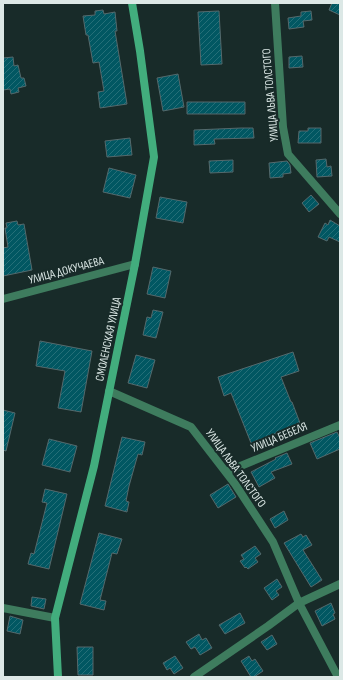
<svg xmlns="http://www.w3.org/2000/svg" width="343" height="680" font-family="'Sofia Sans Condensed',sans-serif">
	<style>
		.building { fill: url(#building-hatch); stroke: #54696c }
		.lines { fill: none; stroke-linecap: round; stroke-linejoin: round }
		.minor { stroke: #3e7c5e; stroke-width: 8 }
		.secondary { stroke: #42ad7d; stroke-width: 8 }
		.labels { text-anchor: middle; stroke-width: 4; stroke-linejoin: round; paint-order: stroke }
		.street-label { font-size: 12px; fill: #dce8e6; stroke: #182b29 }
	</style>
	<defs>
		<pattern id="building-hatch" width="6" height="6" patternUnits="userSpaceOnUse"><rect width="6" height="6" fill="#015762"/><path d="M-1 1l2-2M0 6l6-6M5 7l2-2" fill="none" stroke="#256f78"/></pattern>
	</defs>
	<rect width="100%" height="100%" fill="#182b29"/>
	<path class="building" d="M332,3H340V15L329,10Z
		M103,10L104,14L115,12L117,31H115L127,104L100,108L98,92L104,91L99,62L93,63L88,35H86L83,16L95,15V11Z
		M219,11L222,64L201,65L198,12Z
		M311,11L312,20L303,21L304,27L289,29L288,18L301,16V12Z
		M302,56L303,67L289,68V57Z
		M13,57L14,66L18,65L21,78H24L26,86L18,88L19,92L11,94L10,89L3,90V58Z
		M178,74L184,107L163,111L157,78Z
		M187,102H245V114H187Z
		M241,128H253L254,138L214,139L215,144L194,145V130Z
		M308,128H321V143H298L299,131H308Z
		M130,138L132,155L107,157L105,141Z
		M326,159L327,167L331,166L332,176L317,177L316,160Z
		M233,160V172L210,173L209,161Z
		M287,161L290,165L291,173L283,174V177L270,178L269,163Z
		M109,168L136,175L130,198L103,192Z
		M311,195L319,204L309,212L302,203Z
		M160,197L187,202L183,223L156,218Z
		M330,220L340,226V242L329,237L327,241L318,237L325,223L328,225Z
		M17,221L18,225L24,224L32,270L3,276V248L8,247L5,228H7L6,223Z
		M153,267L171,271L165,298L147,294Z
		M153,310L163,312L156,338L143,335L147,317L151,318Z
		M40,341L92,351L81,412L58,408L65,371L36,366Z
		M293,352L299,371L281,377L291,402H292L300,423L294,426V428L281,433L280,432L251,443L231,393L224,396L218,377Z
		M136,355L155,360L147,388L128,383Z
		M3,410L15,413L6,451L3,450Z
		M337,432L340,438V449L317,459L310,443Z
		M122,437L145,442L142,455L138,454L129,486L126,501L129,502L127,512L105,506Z
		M49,439L77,446L70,472L42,465Z
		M287,453L292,464L271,472L275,478L259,487L251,472L276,459L275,458Z
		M228,484L236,497L218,508L210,495Z
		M45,489L67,494L49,569L28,564L31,553L34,554L47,503L42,502Z
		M284,511L288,520L275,528L270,519Z
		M99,533L122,539L117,554L112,553L100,600L106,601L104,610L80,604Z
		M301,534L303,537L306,535L312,545L303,550L322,580L311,587L284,543Z
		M255,546L261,554L255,558L258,562L248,569L246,567L245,568L240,561L244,559L241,555Z
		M277,579L282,587L276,591L279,595L272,600L264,588Z
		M32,597L46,599L44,609L31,606Z
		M331,603L335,613L333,614L335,619L322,626L315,611Z
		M240,613L245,623L225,634L219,625Z
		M10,616L23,620L20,634L7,631Z
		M199,634L202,640L206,638L212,648L200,655L195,647L191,649L186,642Z
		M272,635L277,644L267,650L261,642Z
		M77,647H93V675H78Z
		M175,656L183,668L174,674L170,668L167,670L163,663Z
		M249,656L252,661L255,659L263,671L254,677H251L241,661Z"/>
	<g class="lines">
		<path class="minor" d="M275,3L283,127L288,154L340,214
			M3,299L135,264
			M109,391L191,427L235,484L273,542L299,603L338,677
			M226,472L340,425
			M3,608L55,618
			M194,677L268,626L299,603L340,584"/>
		<path class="secondary" d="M58,677L55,618L94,466L135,264L154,157L140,51L132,3"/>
	</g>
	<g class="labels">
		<g class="street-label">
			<text transform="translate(270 95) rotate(-95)" y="4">УЛИЦА ЛЬВА ТОЛСТОГО</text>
			<text transform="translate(66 270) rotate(-15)" y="4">УЛИЦА ДОКУЧАЕВА</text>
			<text transform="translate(108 339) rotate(-78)" y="4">СМОЛЕНСКАЯ УЛИЦА</text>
			<text transform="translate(279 437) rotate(-23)" y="4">УЛИЦА БЕБЕЛЯ</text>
			<text transform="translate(236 468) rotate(54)" y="4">УЛИЦА ЛЬВА ТОЛСТОГО</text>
		</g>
	</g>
	<rect width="343" height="680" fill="none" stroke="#dce8e6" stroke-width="8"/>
</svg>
